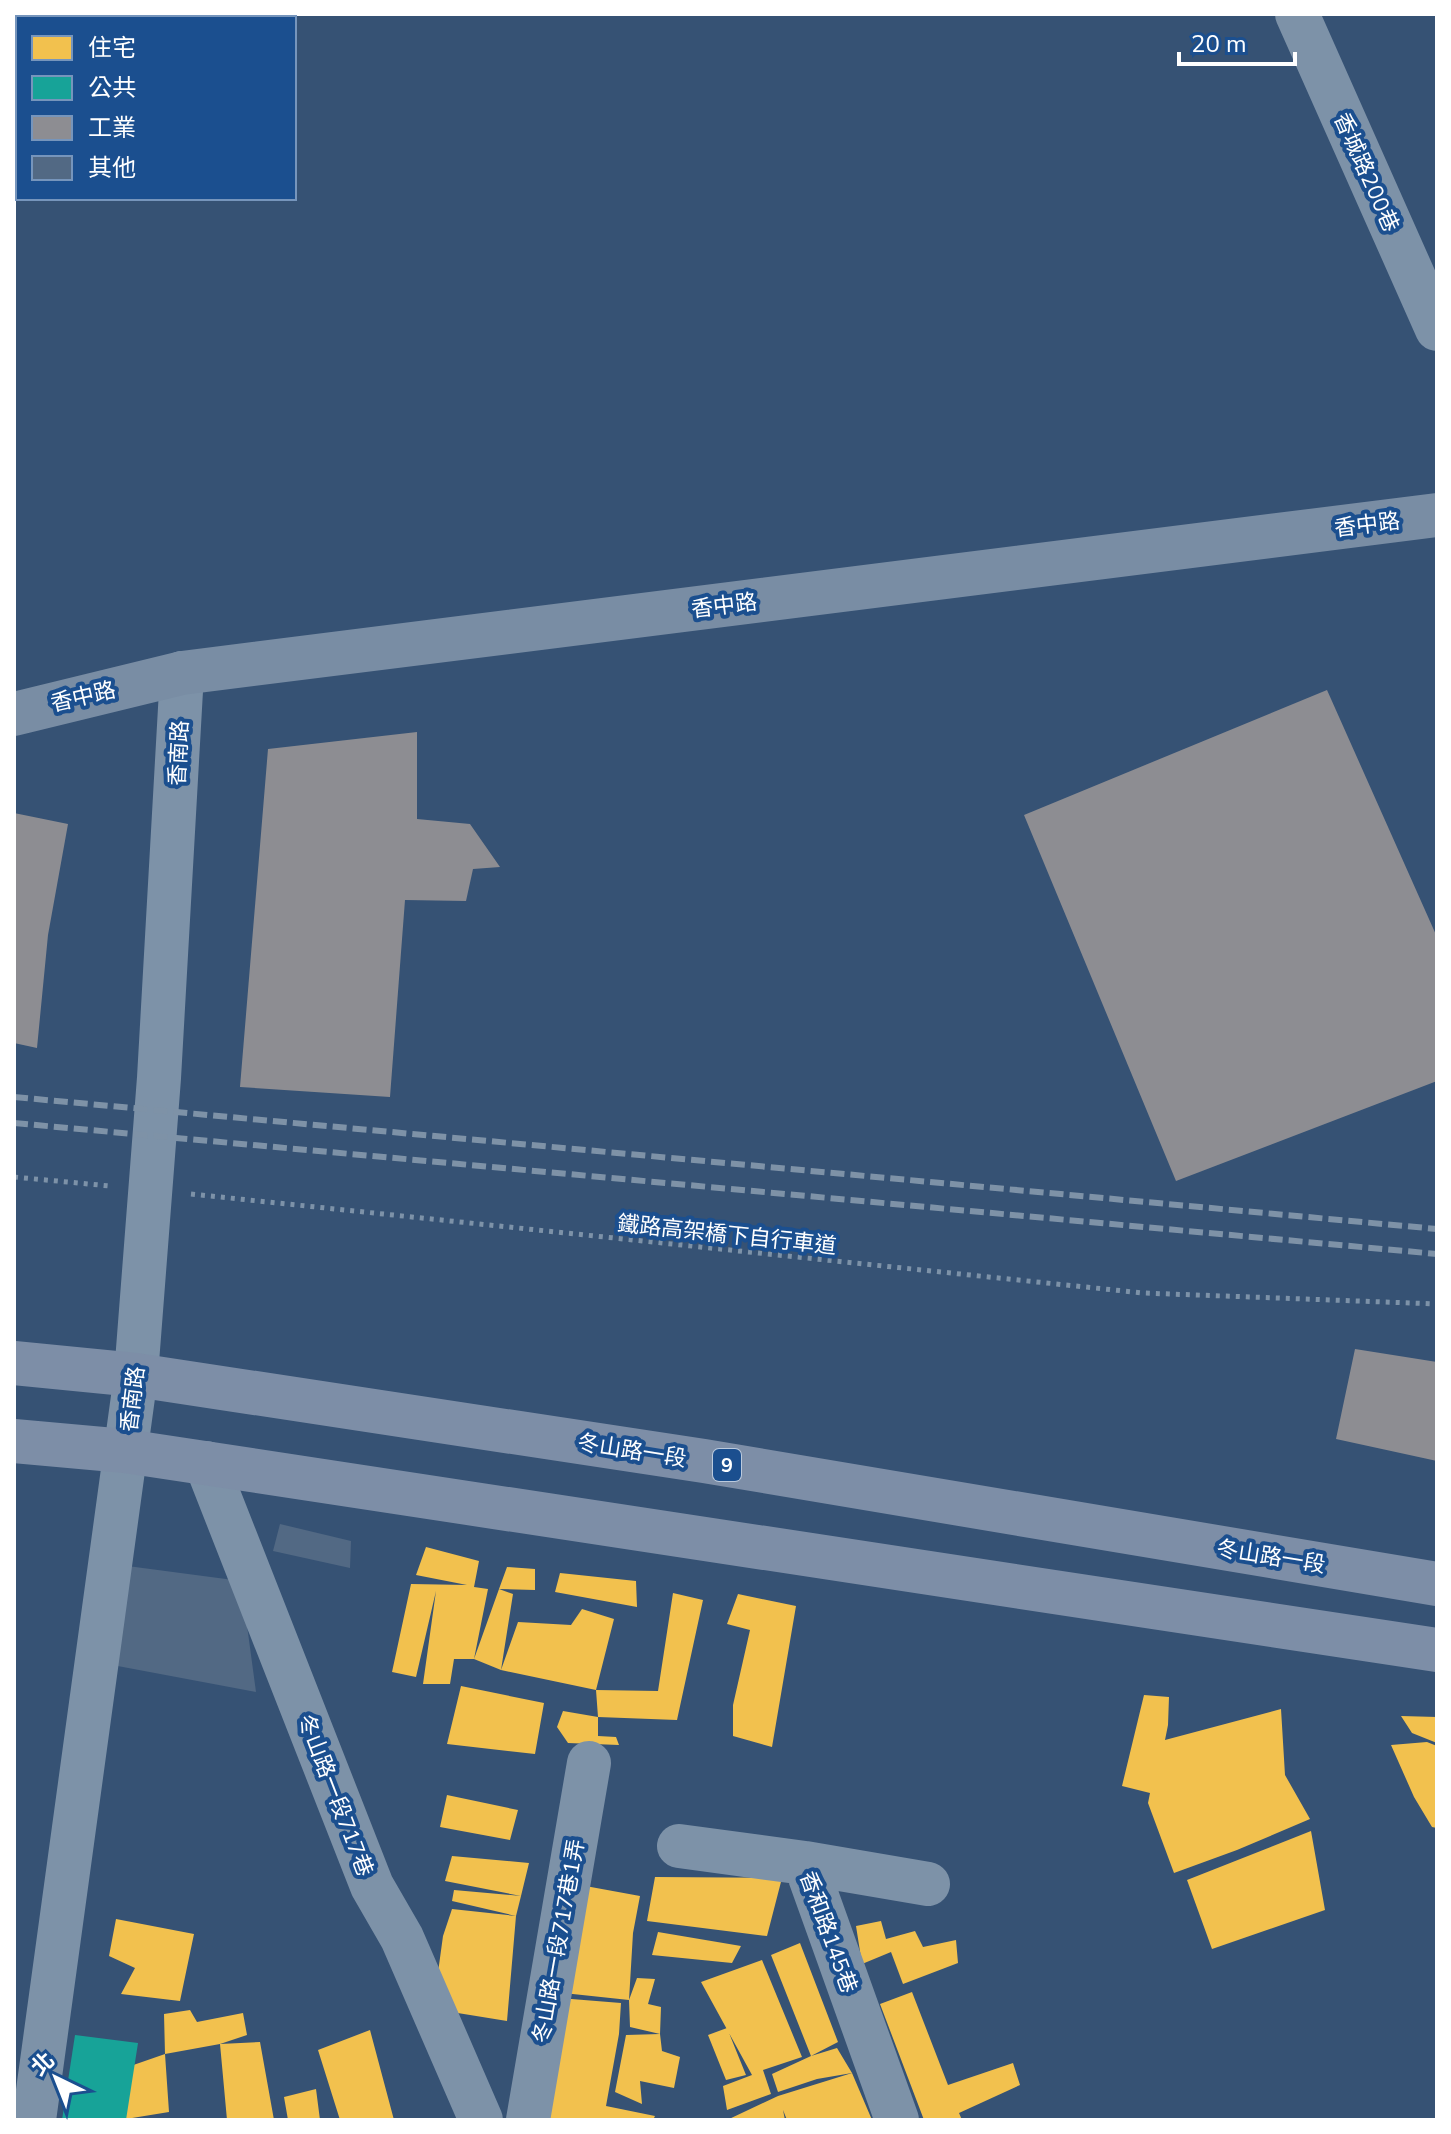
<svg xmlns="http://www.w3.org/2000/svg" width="1451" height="2134" font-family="'Nunito Sans','Noto Sans TC',sans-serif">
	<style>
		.homes { fill: #f2c14e }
		.public { fill: #17a398 }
		.industry { fill: #8d8d92 }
		.building { fill: #526984 }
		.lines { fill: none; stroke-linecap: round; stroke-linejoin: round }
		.path { stroke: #7d92a8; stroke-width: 5; stroke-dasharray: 4 6; stroke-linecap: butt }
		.street { stroke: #7d92a8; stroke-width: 44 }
		.secondary { stroke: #798da4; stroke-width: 44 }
		.primary { stroke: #7d8ea7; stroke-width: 44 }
		.rail { stroke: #7e92a7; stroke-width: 6; stroke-dasharray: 14 6; stroke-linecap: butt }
		.labels { text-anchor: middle; stroke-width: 8; stroke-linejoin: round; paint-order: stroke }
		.shield { fill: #1b4f8f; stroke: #bbcadd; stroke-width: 2 }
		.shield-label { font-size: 20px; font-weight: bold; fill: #fff }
		.street-label { font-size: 22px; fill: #fff; stroke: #1b4f8f }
	</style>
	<rect width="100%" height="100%" fill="#365274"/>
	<path class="homes" d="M426,1547L479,1561L474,1587L488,1589L474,1659H454L450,1684H423L436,1591L416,1677L392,1672L411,1584L467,1585L416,1575Z
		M507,1567L535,1569V1590L499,1589Z
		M560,1573L636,1581L637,1607L555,1592Z
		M499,1589L513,1594L501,1670L474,1659Z
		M673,1593L703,1600L677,1720L598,1717V1736L616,1737L619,1745L568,1743L557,1727L563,1711L598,1717L596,1690L658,1691Z
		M738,1594L796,1606L772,1747L733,1736V1705L750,1630L727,1624Z
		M582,1609L614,1619L596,1690L501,1670L518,1622L571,1625Z
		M461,1686L544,1703L535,1754L447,1744Z
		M1144,1695L1169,1697L1168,1725L1165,1740L1281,1709L1285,1775L1310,1819L1237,1850L1174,1873L1148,1803L1150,1793L1122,1786Z
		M1401,1716L1437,1717V1743L1412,1733Z
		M1427,1742L1437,1746V1828L1432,1827L1414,1797L1391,1745Z
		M447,1795L518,1810L510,1840L440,1827Z
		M1311,1831L1325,1910L1212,1949L1187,1880Z
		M452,1856L529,1863L521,1896L516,1916L507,2021L433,2009L443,1936L452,1909L516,1916L452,1901L454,1890L521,1896L445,1881Z
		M655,1877L782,1878L767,1936L647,1921Z
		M580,1885L640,1896L633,1933L629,2000L637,1978L655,1979L648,2004L661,2007L660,2034L662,2051L680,2057L674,2088L640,2081L642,2104L615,2092L626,2035L660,2034L630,2027L629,2000L554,1992Z
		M116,1919L194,1934L180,2001L121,1994L135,1968L109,1956Z
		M881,1921L886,1939L915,1931L923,1947L956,1940L958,1963L903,1984L891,1952L862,1964L856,1926Z
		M658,1932L741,1946L732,1963L652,1955Z
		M800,1943L838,2042L811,2056L837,2048L852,2073L817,2079L778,2092L772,2074L811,2056L771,1955Z
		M762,1960L802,2057L763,2070L771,2094L727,2110L723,2086L752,2075L701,1982Z
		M912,1992L948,2085L1013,2063L1020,2085L959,2113L962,2120H924L880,2004Z
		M559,1998L621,2003L619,2034L606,2106L655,2116L653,2120H529Z
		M190,2010L197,2022L243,2013L247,2035L220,2044L165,2054L169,2112L126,2119L119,2070L165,2054L164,2014Z
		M727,2028L746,2075L726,2080L708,2035Z
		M370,2030L394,2120H340L318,2050Z
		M260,2042L274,2120H227L220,2044Z
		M852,2073L872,2120H787L783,2110L785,2120H727L778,2096Z
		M316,2089L320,2120H288L284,2097Z"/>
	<path class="public" d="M75,2035L138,2043L126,2120H62Z"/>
	<path class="industry" d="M1327,690L1437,937V1081L1176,1181L1024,815Z
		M417,732V819L470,824L500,867L473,869L466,901L405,900L390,1097L240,1087L268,749Z
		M14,813L68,824L48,935L37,1048L14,1043Z
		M1355,1349L1437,1362V1461L1336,1439Z"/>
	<path class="building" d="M280,1524L351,1541L350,1568L273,1551Z
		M120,1565L241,1581L256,1692L107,1664Z"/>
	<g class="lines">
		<path class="path" d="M14,1177L110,1186
			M191,1194L1143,1293L1437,1304"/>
		<path class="street" d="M1297,14L1437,329
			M206,1463L372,1886L402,1938L481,2120
			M679,1846L805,1863L897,2120
			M805,1863L928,1884
			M34,2120L136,1375L159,1078L182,673
			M528,2120L589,1763"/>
		<path class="secondary" d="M14,714L182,673L1437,515"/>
		<path class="primary" d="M14,1363L136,1375L704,1461L1437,1584
			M14,1441L125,1451L1437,1650"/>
		<path class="rail" d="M14,1097L1437,1229
			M14,1123L1437,1254"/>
	</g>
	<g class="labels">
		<rect class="shield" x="713" y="1449" width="28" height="32" rx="6"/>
		<g class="shield-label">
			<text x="727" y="1472">9</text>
		</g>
		<g class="street-label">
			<text transform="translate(1367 172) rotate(66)" y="8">香城路200巷</text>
			<text transform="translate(1367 524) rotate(-7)" y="8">香中路</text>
			<text transform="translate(724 605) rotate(-7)" y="8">香中路</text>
			<text transform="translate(83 696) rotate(-13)" y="8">香中路</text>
			<text transform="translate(178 753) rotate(-87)" y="8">香南路</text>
			<text transform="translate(727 1234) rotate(6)" y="8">鐵路高架橋下自行車道</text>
			<text transform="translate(132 1399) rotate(-83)" y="8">香南路</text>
			<text transform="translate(632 1450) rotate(9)" y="8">冬山路一段</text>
			<text transform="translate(1271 1556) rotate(9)" y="8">冬山路一段</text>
			<text transform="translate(336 1795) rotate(69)" y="8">冬山路一段717巷</text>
			<text transform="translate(829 1932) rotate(70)" y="8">香和路145巷</text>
			<text transform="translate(558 1941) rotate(-80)" y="8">冬山路一段717巷1弄</text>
		</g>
	</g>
	<rect width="1451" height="2134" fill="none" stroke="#ffffff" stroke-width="32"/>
	<rect x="16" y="16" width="280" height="184" fill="#1b4f8f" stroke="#7695bc" stroke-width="2"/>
	<rect x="32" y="36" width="40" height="24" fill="#f2c14e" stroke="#7695bc" stroke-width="2"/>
	<text x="88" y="56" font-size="24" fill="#ffffff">住宅</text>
	<rect x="32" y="76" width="40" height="24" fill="#17a398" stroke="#7695bc" stroke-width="2"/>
	<text x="88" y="96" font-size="24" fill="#ffffff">公共</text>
	<rect x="32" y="116" width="40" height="24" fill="#8d8d92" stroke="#7695bc" stroke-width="2"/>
	<text x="88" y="136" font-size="24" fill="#ffffff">工業</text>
	<rect x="32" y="156" width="40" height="24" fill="#526984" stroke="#7695bc" stroke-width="2"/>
	<text x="88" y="176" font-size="24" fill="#ffffff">其他</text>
	<g transform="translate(56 2078) rotate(317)" stroke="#1b4f8f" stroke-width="6" paint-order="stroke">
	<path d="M0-6L14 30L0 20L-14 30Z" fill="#ffffff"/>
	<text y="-12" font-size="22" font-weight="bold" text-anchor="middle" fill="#ffffff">北</text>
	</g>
	<path d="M1179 52v12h116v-12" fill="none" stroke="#ffffff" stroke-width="4"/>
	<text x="1191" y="52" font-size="24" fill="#ffffff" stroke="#1b4f8f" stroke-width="6" paint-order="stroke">20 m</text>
</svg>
